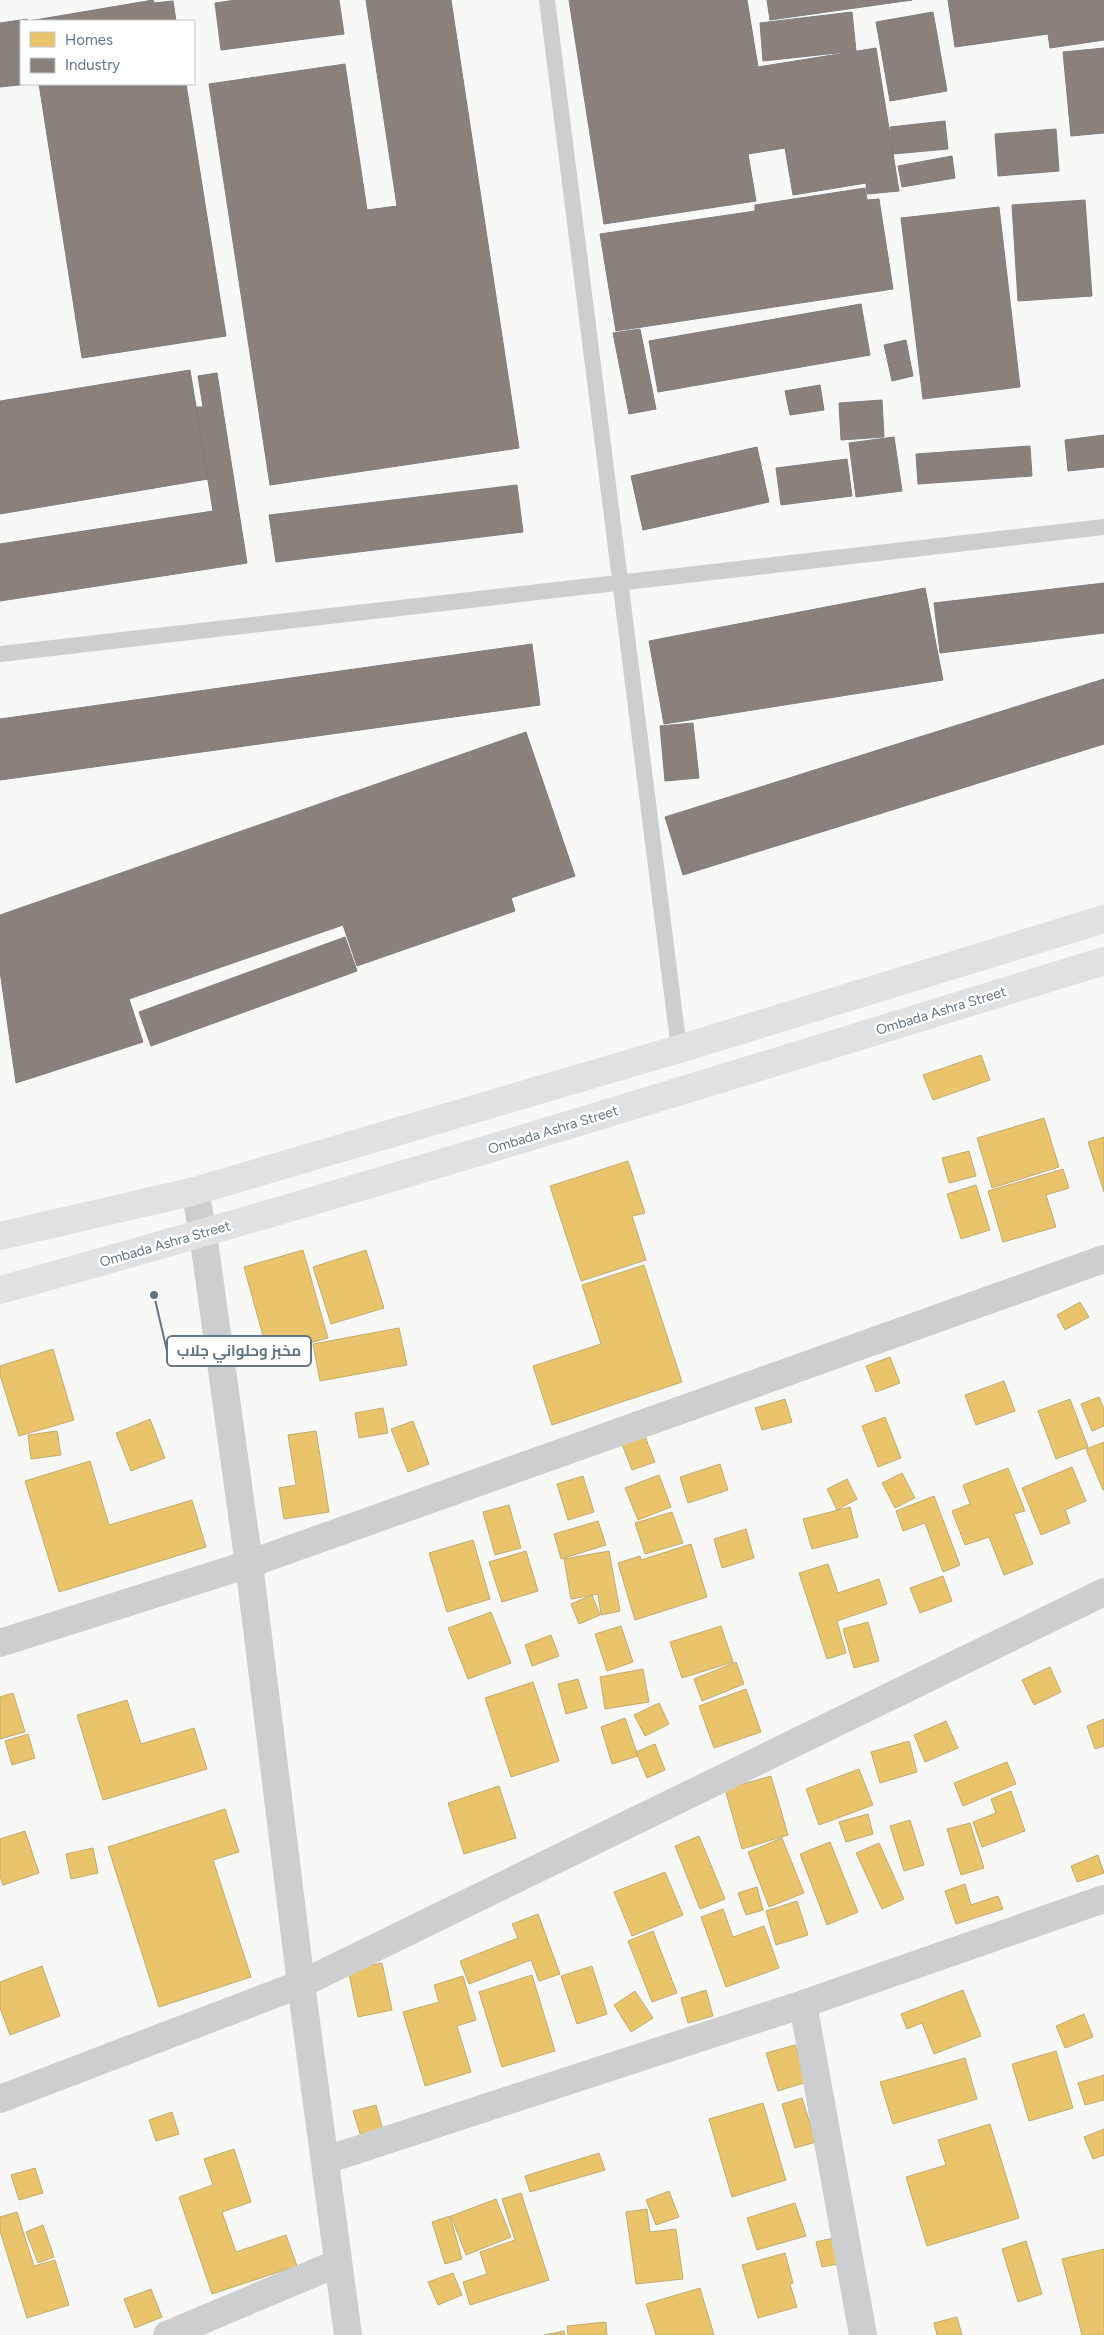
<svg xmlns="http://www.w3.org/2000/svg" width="1104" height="2335" font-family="Figtree,Cairo,sans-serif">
	<rect width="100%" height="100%" fill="#f8f8f7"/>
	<path fill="#e9c46a" stroke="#c0ac72" d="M981,1055L990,1080L933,1100L923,1075Z
		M1044,1118L1059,1167L992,1188L977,1138Z
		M1104,1137V1192L1088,1142Z
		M969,1151L976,1176L949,1183L942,1158Z
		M628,1161L645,1213L632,1216L646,1260L581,1281L550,1186Z
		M1063,1169L1069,1188L1046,1195L1056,1227L1003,1242L988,1191Z
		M976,1185L990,1230L961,1239L947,1194Z
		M303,1250L328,1338L268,1354L244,1267Z
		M366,1250L384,1308L331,1324L313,1267Z
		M644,1265L682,1382L552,1425L533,1366L601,1344L582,1285Z
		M1080,1302L1089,1317L1065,1330L1057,1315Z
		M399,1328L407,1365L320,1381L313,1344Z
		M53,1349L74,1420L19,1436L0,1375V1366Z
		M890,1357L900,1383L876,1392L866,1366Z
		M1004,1381L1015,1411L976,1425L965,1395Z
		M1099,1397L1104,1409V1426L1092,1431L1081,1404Z
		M785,1399L792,1422L762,1430L755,1408Z
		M1070,1399L1088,1447L1056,1459L1038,1411Z
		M383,1408L388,1433L359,1438L355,1413Z
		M885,1417L901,1458L878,1467L862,1426Z
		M150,1419L165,1458L131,1471L116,1433Z
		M413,1421L429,1464L408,1472L391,1429Z
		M57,1431L61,1455L31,1459L28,1435Z
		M316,1431L329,1512L284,1519L279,1488L296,1485L288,1435Z
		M643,1431L655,1462L632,1470L620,1439Z
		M1104,1442V1490H1103L1086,1449Z
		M90,1461L109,1525L192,1500L206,1547L59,1592L25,1481Z
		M720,1464L728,1490L688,1503L680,1477Z
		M1072,1467L1086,1501L1065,1510L1070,1523L1041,1535L1022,1488Z
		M1008,1468L1025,1511L1014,1514L1033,1564L1004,1575L989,1537L965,1545L952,1511L970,1504L963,1485Z
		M902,1473L915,1498L895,1508L882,1483Z
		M659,1475L671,1507L638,1520L625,1488Z
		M583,1476L594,1512L568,1520L557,1484Z
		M847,1479L857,1499L837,1510L827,1489Z
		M934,1496L960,1565L943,1572L925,1523L903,1531L896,1511Z
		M509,1505L521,1548L495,1555L483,1512Z
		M850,1507L858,1537L812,1549L803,1519Z
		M672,1512L683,1543L645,1554L635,1523Z
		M598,1521L606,1545L561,1559L554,1534Z
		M746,1529L754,1558L722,1568L714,1539Z
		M473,1540L490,1599L447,1612L429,1553Z
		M691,1544L707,1597L635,1620L618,1563L640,1556L641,1560Z
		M526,1551L538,1591L502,1602L489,1562Z
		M609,1551L620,1611L601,1615L598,1594L571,1599L564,1559Z
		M828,1564L838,1593L879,1579L887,1604L837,1621L846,1653L827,1659L799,1573Z
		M943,1576L952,1601L920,1613L910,1588Z
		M592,1595L600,1615L579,1624L571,1604Z
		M491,1612L511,1663L468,1679L448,1628Z
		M868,1622L879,1661L854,1668L843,1629Z
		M621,1626L633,1662L607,1671L595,1634Z
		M721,1626L733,1662L682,1678L670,1642Z
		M551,1635L559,1656L532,1666L525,1645Z
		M736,1662L744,1684L702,1701L694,1679Z
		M1050,1667L1061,1692L1034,1705L1022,1680Z
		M643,1669L649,1702L605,1709L600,1677Z
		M578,1679L587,1708L566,1714L558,1684Z
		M533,1682L559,1761L511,1777L485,1698Z
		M746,1689L761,1732L714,1748L699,1706Z
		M13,1693L25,1732L0,1739V1697Z
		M127,1700L141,1744L194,1728L207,1769L103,1800L77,1715Z
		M659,1703L669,1724L645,1736L634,1715Z
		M625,1718L638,1756L612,1764L601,1727Z
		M1104,1719V1746L1095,1749L1087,1726Z
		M946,1721L958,1748L925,1762L914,1735Z
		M28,1734L35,1758L12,1765L5,1741Z
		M909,1741L917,1772L880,1783L871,1752Z
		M655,1744L665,1770L647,1778L636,1752Z
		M1007,1762L1016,1784L963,1806L954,1783Z
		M859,1769L873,1805L819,1825L806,1789Z
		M771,1776L788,1835L742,1849L725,1789Z
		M499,1786L516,1838L464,1854L448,1803Z
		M1011,1791L1025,1831L982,1847L973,1822L996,1813L991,1799Z
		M225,1809L239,1852L213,1860L251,1977L159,2007L108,1847Z
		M868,1814L873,1834L846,1842L839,1822Z
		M910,1820L924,1865L904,1871L890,1826Z
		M970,1823L984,1868L961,1875L947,1829Z
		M25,1831L39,1873L3,1885L0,1876V1839Z
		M699,1836L725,1899L700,1909L675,1846Z
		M782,1838L804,1893L769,1907L748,1852Z
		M830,1842L858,1912L827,1925L800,1854Z
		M879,1843L904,1899L882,1909L856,1853Z
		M93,1848L98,1873L71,1879L66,1854Z
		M1098,1855L1104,1873L1077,1882L1071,1866Z
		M665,1872L683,1915L632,1936L614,1892Z
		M965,1884L971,1905L998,1896L1003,1909L956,1924L945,1891Z
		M757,1887L763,1910L746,1915L738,1893Z
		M797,1901L808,1935L776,1945L766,1911Z
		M723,1909L733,1937L764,1926L779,1968L726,1987L701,1917Z
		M538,1914L560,1974L539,1981L531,1960L469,1984L460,1961L518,1938L512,1924Z
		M653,1931L677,1993L652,2002L628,1941Z
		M382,1963L392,2010L358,2017L348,1969Z
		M42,1966L60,2016L10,2035L0,2008V1982Z
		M592,1966L607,2014L577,2024L561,1976Z
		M532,1975L555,2051L502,2067L479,1992Z
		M463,1976L476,2020L457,2026L471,2072L425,2086L403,2012L439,2002L434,1985Z
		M706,1990L713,2016L688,2023L681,1998Z
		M963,1990L981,2036L934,2054L922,2023L907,2029L901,2014Z
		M635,1991L653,2018L631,2032L614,2005Z
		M1084,2014L1093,2037L1065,2048L1056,2026Z
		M795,2045L807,2082L778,2091L766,2053Z
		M1056,2051L1073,2108L1029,2121L1012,2064Z
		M965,2058L977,2099L893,2124L880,2082Z
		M1104,2075V2100L1085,2105L1078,2083Z
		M802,2098L816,2142L795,2148L782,2104Z
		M763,2103L786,2180L732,2197L709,2119Z
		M376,2105L385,2137L363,2143L353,2111Z
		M172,2112L179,2134L156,2141L149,2120Z
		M990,2124L1019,2218L927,2246L906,2177L946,2165L938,2140Z
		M1104,2129V2155L1093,2159L1084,2137Z
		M234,2149L251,2202L222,2212L236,2252L286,2235L297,2266L212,2294L179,2197L213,2185L204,2159Z
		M599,2153L605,2170L530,2192L525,2176Z
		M35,2168L43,2193L19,2200L11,2175Z
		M669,2191L679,2217L656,2225L646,2200Z
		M521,2193L549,2280L470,2305L463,2282L487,2274L480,2252L515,2240L502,2199Z
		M496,2199L511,2237L466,2255L451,2216Z
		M795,2203L806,2236L757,2250L747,2218Z
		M647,2209L650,2232L676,2229L683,2279L636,2284L626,2212Z
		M17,2212L34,2266L55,2260L69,2305L27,2318L0,2231V2217Z
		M450,2216L462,2259L445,2264L432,2222Z
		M43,2225L54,2257L38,2263L26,2232Z
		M838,2237L844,2263L822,2267L816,2242Z
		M1026,2241L1042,2294L1018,2302L1002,2249Z
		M1104,2249V2335H1082L1062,2259Z
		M785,2253L793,2283L790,2284L797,2307L758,2318L742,2265Z
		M453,2273L462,2295L438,2305L428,2282Z
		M700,2288L714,2335H656L646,2304Z
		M151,2289L162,2317L135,2328L124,2299Z
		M957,2317L962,2335H937L934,2323Z
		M606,2322L607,2335H568L567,2326Z
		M564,2331L565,2335H544Z"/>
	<path fill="#8a817c" stroke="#7e7d7e" d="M153,0L154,3L173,1L176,21H29Z
		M236,0H339L344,34L221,50L215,3Z
		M366,0H451L519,448L270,485L209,84L345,64L367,210L397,206Z
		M569,0H747L758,67L876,48L899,191L867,194L866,183L793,195L785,148L748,154L756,201L604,224Z
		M767,0H912L770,20Z
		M948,0H1104V40L1050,48L1048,34L955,47Z
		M852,12L856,51L763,61L760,23Z
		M933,12L947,91L890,101L876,22Z
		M27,19V21H21V84H28L0,87V23Z
		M1104,48V133L1071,136L1063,52Z
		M39,84H186L226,336L82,358Z
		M945,121L948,149L893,154L890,127Z
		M1056,129L1059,171L998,176L995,134Z
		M952,156L955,178L902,187L898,166Z
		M865,188L867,200L879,199L893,289L616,331L600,234L755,211V205Z
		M1085,200L1092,296L1018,301L1012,205Z
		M999,207L1020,387L923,399L901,218Z
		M861,304L870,355L658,392L649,341Z
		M640,329L656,409L629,414L613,333Z
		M906,340L913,376L892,381L884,345Z
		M190,370L208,479L0,514V401Z
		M217,373L247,563L0,601V544L213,511L196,407H203L198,376Z
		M820,385L824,410L790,415L785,391Z
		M882,400L884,437L841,440L839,403Z
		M1104,435V467L1068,471L1065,440Z
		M894,437L902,491L856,497L849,443Z
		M1030,446L1032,476L918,484L916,454Z
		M757,447L769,502L643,530L631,476Z
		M847,459L852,496L781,505L776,468Z
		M517,485L523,532L276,562L269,515Z
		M1104,583V633L940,653L934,603Z
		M925,588L943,680L664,724L649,641Z
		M532,644L540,705L0,780V719Z
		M1104,679V744L683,875L665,817Z
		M693,723L699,778L665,781L660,726Z
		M526,732L575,876L511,898L515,911L357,966L343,925L129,999L143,1042L16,1083L0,971V915Z
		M345,937L357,971L151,1046L139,1012Z"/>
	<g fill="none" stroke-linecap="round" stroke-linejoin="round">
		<path stroke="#cdcecf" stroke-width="16" d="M547,0L679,1049
			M0,654L1104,527"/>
		<path stroke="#cdcecf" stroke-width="28" d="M195,1191L203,1234L249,1564L301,1984L348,2335
			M0,1643L249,1564L1104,1259
			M803,2004L863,2335
			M0,2099L301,1984L1104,1592
			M326,2160L803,2004L1104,1899
			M167,2335L338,2263"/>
		<path stroke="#e0e1e2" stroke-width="28" d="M0,1236L195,1191L679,1049L1104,919
			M0,1290C370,1188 737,1074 1104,961"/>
	</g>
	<g text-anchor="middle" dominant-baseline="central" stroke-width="5" stroke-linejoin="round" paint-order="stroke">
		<g font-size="14" fill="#627583" stroke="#fff">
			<text transform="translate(941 1011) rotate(-17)">Ombada Ashra Street</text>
			<text transform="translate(553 1130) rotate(-17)">Ombada Ashra Street</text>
			<text transform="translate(165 1244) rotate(-16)">Ombada Ashra Street</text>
		</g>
	</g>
	<path fill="none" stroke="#627583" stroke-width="2" d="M154 1295L167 1351"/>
	<circle fill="#627583" stroke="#fff" stroke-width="2" cx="154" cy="1295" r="5"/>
	<rect fill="#fff" stroke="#627583" stroke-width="2" x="167" y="1336" width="144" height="30" rx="5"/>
	<g font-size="15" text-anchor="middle" font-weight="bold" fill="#627583">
		<text x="239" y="1356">مخبز وحلواني جلاب</text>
	</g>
	<rect x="20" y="20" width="175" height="65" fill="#ffffff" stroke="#c0c8cd"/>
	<rect x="30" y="32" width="25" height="15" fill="#e9c46a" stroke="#c0c8cd"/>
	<text x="65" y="45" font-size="15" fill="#627583">Homes</text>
	<rect x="30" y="58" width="25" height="15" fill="#8a817c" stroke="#c0c8cd"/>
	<text x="65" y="70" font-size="15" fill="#627583">Industry</text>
</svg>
